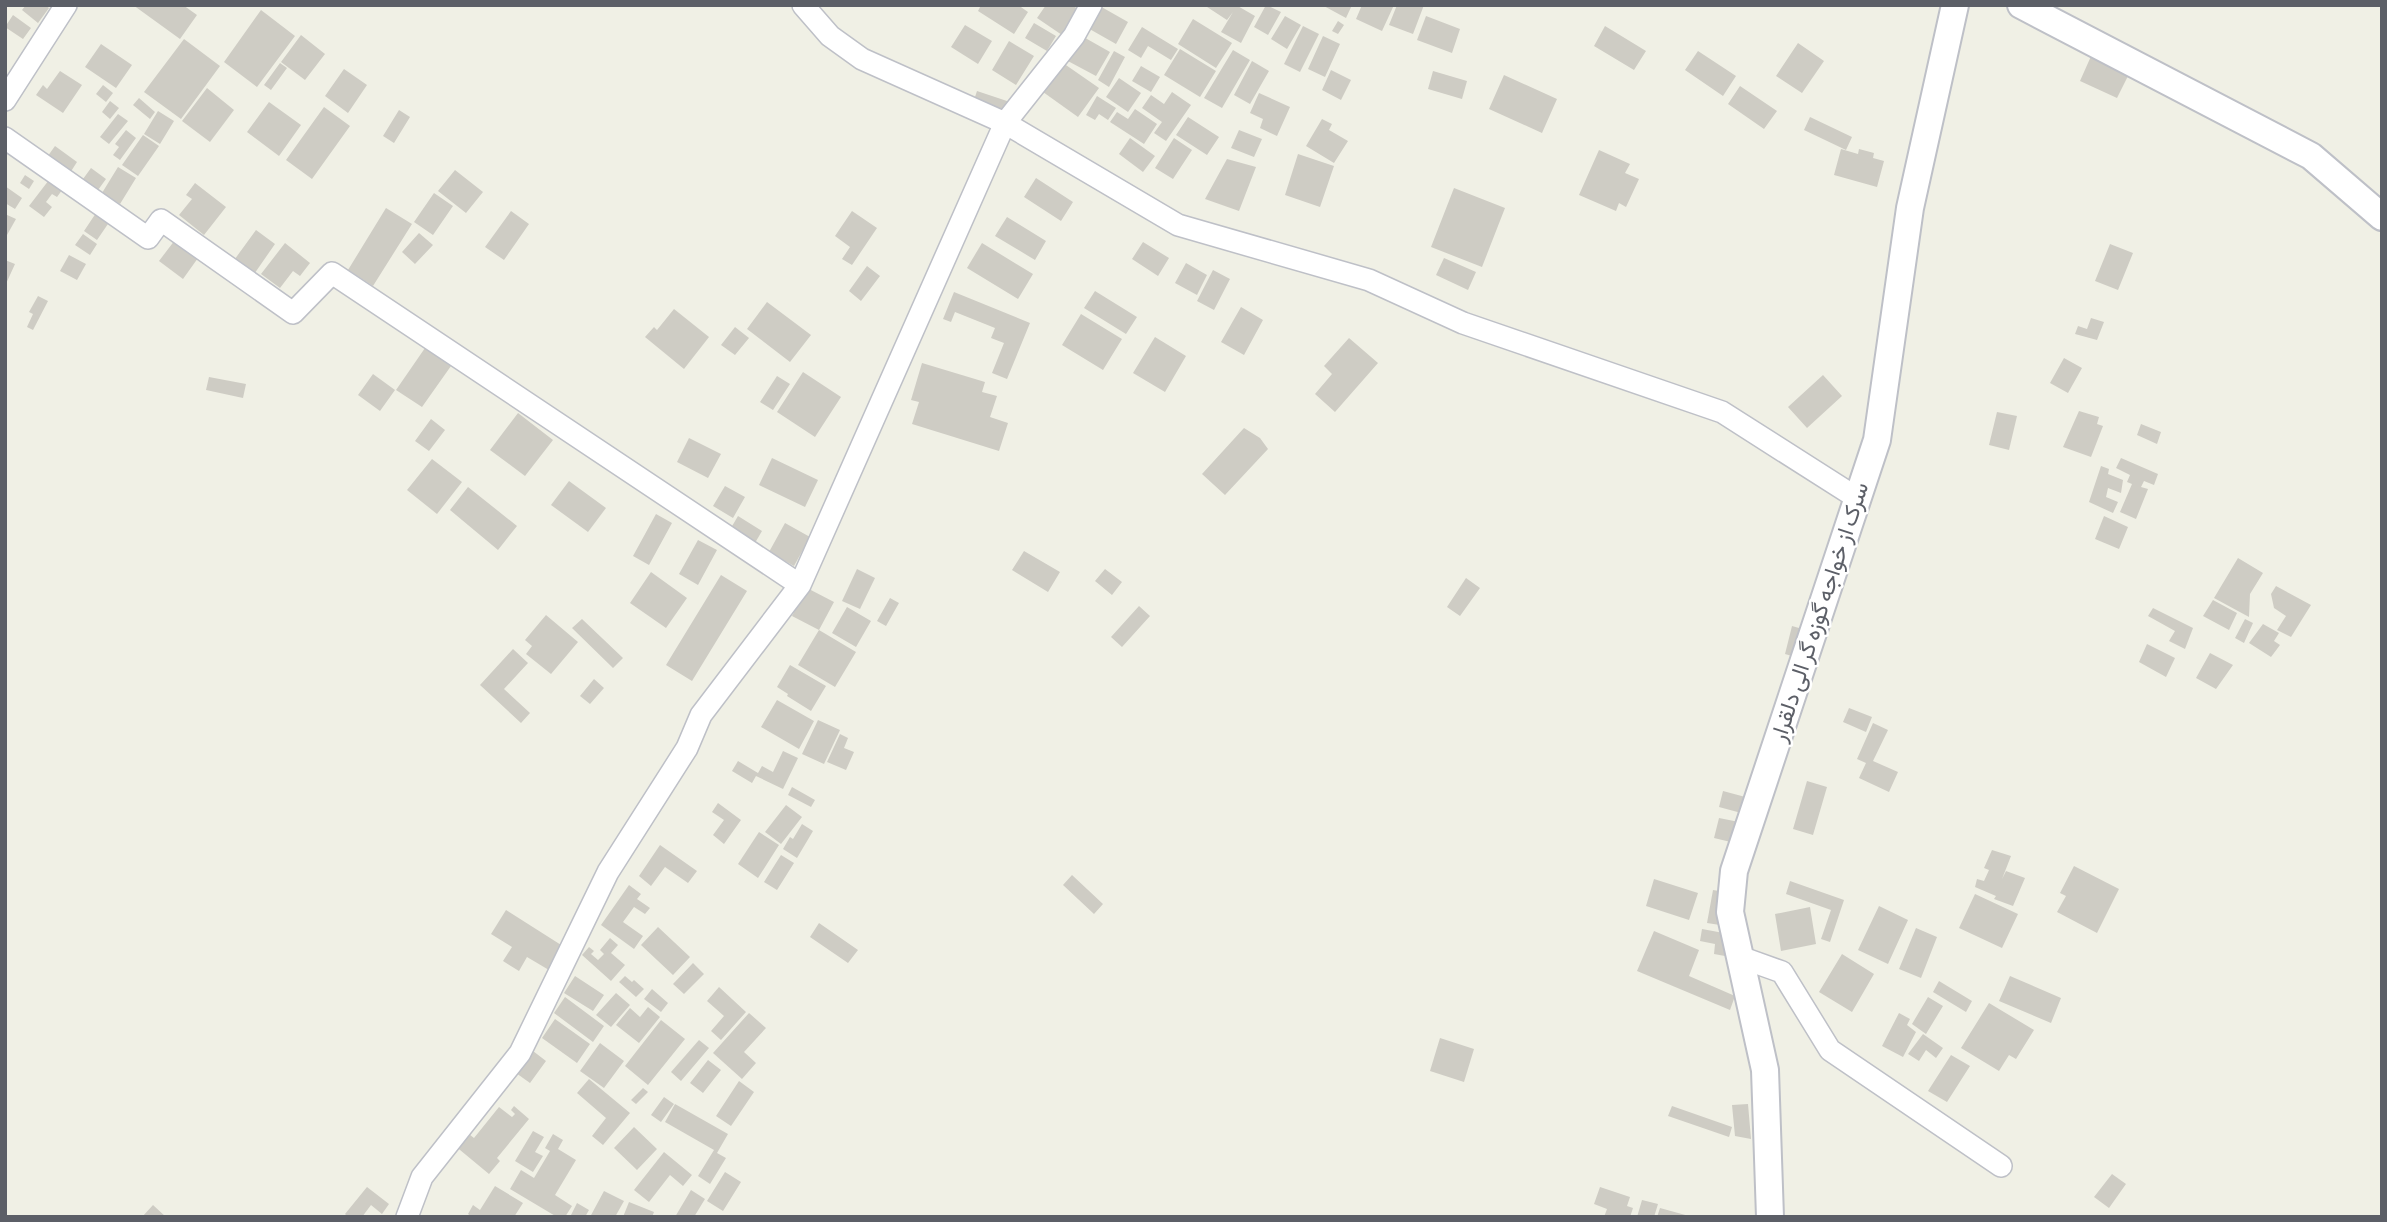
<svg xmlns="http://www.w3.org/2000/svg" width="2387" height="1222" font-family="'Sofia Sans Condensed',Vazirmatn,sans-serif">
	<rect width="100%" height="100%" fill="#f0f0e5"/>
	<path fill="#ceccc4" d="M26,5H45L49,8L38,23L22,10Z
		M133,5H183L197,15L180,39Z
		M981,5H1018L1028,12L1014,34L978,11Z
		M1046,5H1072L1079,10L1062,35L1037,18Z
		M1098,5L1128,22L1116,44L1086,27Z
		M1204,5H1236L1255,16L1241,43L1221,32L1233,12L1227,20Z
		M1266,5L1281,12L1268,35L1254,27Z
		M1322,5H1352L1346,18Z
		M1362,5H1394L1382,31L1356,19Z
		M1397,5H1424L1413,34L1389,25Z
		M261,10L295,36L257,87L224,62Z
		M13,15L31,28L23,39L5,27Z
		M1285,16L1301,25L1287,49L1271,39Z
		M1426,16L1460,29L1452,53L1417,40Z
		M1193,19L1232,43L1216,68L1178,44Z
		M1338,21L1344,25L1338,34L1332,31Z
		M1034,23L1056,36L1047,51L1025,38Z
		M965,25L992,41L978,64L951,47Z
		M1303,26L1319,34L1300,72L1284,64Z
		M1605,26L1646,51L1634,70L1594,46Z
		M1142,27L1178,49L1171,60L1148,46L1141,58L1128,50Z
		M301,35L325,54L305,80L281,62Z
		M1080,35L1110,52L1096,76L1066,60Z
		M1323,36L1340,44L1325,77L1308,69Z
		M184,39L220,66L181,119L144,92Z
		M1009,41L1034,56L1016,85L992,70Z
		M1798,43L1824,61L1802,93L1776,76Z
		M101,44L132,65L116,88L85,67Z
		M1180,49L1216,71L1200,97L1164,75Z
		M1233,50L1250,60L1222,108L1204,98Z
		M1114,51L1125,57L1109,87L1098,80Z
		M1698,51L1736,76L1723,96L1685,70Z
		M2092,54L2130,72L2117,98L2080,81Z
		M1252,61L1269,71L1250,104L1234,95Z
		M280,63L287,68L271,90L264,85Z
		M1063,63L1099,88L1078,117L1043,92Z
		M1141,66L1160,77L1151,92L1132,81Z
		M344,69L367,85L348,113L325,96Z
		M1331,70L1351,80L1341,100L1322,90Z
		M60,71L82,85L63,113L36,95L43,85L47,89Z
		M1433,71L1467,81L1462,99L1428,89Z
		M1504,75L1557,99L1542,133L1489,109Z
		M1119,78L1141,93L1128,112L1106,97Z
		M103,85L113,93L106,102L96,94Z
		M1740,86L1777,111L1764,129L1728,104Z
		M207,88L234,110L210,142L182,121Z
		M977,91L1013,103L1008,118L972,106Z
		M1172,92L1191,105L1166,141L1154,133L1162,122L1142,108L1151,95L1164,104Z
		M1259,93L1290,107L1277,136L1260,128L1263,119L1250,113Z
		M1097,96L1116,108L1108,120L1099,114L1095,120L1086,115Z
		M139,98L155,112L150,119L133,105Z
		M110,101L119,108L110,119L102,112Z
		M269,102L301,125L279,156L247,132Z
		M324,107L350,126L312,179L286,160Z
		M1135,109L1157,124L1144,144L1110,122L1117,112L1128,119Z
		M399,110L410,117L394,143L383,136Z
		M158,111L174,121L160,144L144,134Z
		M118,114L128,121L109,144L100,137Z
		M1188,117L1219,137L1207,155L1176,135Z
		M1810,117L1852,137L1846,150L1804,130Z
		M1322,119L1332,124L1329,130L1348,141L1334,163L1306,146Z
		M126,130L136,138L120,160L113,155L119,147L115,144Z
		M1239,130L1262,139L1254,157L1231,148Z
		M143,135L159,146L138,176L122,165Z
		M1130,138L1155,156L1143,172L1119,154Z
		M1174,138L1192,150L1173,179L1155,168Z
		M55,146L77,162L68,176L45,160Z
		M1841,149L1858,154L1859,149L1874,153L1873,158L1884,161L1877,187L1834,175Z
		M1599,150L1630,164L1625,173L1639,179L1626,207L1619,203L1616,211L1579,195Z
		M1298,154L1334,166L1320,207L1285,195Z
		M1227,159L1256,167L1239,211L1205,199Z
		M118,167L136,178L120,204L102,193Z
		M91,168L106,179L98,190L83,179Z
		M455,170L483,192L466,213L438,191Z
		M25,175L34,181L29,189L20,183Z
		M52,176L65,186L57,197L52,194L46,202L52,207L44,217L29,206Z
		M1036,178L1073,202L1061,221L1024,197Z
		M195,183L226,207L204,235L179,215L192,199L186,195Z
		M5,186L22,198L15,209L5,203Z
		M1454,188L1505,208L1482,267L1431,247Z
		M434,193L453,206L433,235L414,222Z
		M386,208L412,224L373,286L348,270Z
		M511,211L529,224L504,260L485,247Z
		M852,211L877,228L852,265L842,259L850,247L835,236Z
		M96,213L110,221L97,240L84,231Z
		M5,214L16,219L7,235L5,234Z
		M1007,217L1046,241L1035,260L995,236Z
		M256,230L275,244L252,277L232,263Z
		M419,233L433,245L415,264L402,252Z
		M83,234L97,244L90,255L75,245Z
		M175,240L198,258L183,279L159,261Z
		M1143,242L1169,258L1158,276L1132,259Z
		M285,243L310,263L300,276L293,271L280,288L261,274Z
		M982,243L1033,274L1018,299L967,268Z
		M2110,244L2133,253L2118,290L2095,281Z
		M69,255L86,264L77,280L60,271Z
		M1444,258L1476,272L1468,290L1436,275Z
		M5,260L15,264L5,286Z
		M1186,263L1207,275L1197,295L1175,283Z
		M867,266L880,276L861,301L849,291Z
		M1213,270L1230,279L1214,310L1197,301Z
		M1095,291L1137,317L1126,334L1084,308Z
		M954,292L1030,323L1007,379L992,373L1004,343L991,338L995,328L955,312L951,322L943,319Z
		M38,296L48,301L33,330L27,327L33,314L29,312Z
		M767,302L811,335L790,362L747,329Z
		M1241,307L1263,320L1244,355L1221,342Z
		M674,309L709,337L684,369L645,337L654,327L657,330Z
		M1081,314L1122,339L1103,370L1062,345Z
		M2091,318L2104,322L2097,340L2075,334L2078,326L2087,329Z
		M735,327L749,338L735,355L721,345Z
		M1155,337L1186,356L1165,392L1133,373Z
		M1349,338L1378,363L1335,412L1315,394L1332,374L1324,366Z
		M425,348L451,366L422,407L396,390Z
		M2064,358L2082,368L2068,393L2050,383Z
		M922,363L985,382L982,392L997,396L990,417L1008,423L999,451L912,424L919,402L911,400Z
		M803,372L841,397L815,437L777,412Z
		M373,374L395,390L380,411L358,395Z
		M1823,375L1842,396L1807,428L1788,407Z
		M777,376L790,384L773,410L760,402Z
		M209,377L246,384L243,398L206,390Z
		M2079,411L2099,417L2097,424L2103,426L2091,457L2063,447Z
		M1997,412L2017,416L2009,450L1989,445Z
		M518,413L553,440L525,476L490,450Z
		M431,419L445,430L429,451L415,441Z
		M2141,424L2161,432L2157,444L2137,435Z
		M1244,428L1260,438L1268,449L1225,495L1202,474Z
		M689,438L721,454L708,478L677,462Z
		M772,458L818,480L805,507L759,485Z
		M2121,458L2158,474L2154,485L2144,481L2141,487L2148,489L2136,519L2120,512L2132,484L2127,482L2130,475L2116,468Z
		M432,459L462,482L437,514L407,490Z
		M2101,466L2109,469L2108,474L2123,480L2121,493L2108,488L2106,497L2118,502L2113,513L2089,502Z
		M569,481L606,508L588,532L551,505Z
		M725,486L745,497L733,518L713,506Z
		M468,487L517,526L498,550L450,510Z
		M656,514L672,523L649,565L633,556Z
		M738,516L762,531L752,548L728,533Z
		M2104,516L2128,527L2119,549L2095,539Z
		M785,523L810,537L794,566L769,552Z
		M698,540L717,550L698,585L679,574Z
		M1024,551L1060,572L1048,592L1012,570Z
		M2238,558L2263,573L2250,594L2249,617L2214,598Z
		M857,569L875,578L860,609L842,601Z
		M1105,569L1122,582L1112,595L1095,581Z
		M651,572L687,598L666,628L630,603Z
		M721,575L747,591L692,681L666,665Z
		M1466,578L1480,588L1460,616L1447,607Z
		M2276,586L2311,605L2291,637L2277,630L2286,616L2274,608L2271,594Z
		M807,588L834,602L819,630L792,616Z
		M890,598L899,603L886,626L877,621Z
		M2213,600L2237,613L2229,630L2203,616Z
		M1139,606L1150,616L1122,647L1111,637Z
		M847,607L871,621L856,647L832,633Z
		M2153,608L2193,628L2185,649L2169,641L2175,631L2148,616Z
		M546,615L578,642L551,674L526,654L532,646L525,640Z
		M582,619L623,658L613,668L572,628Z
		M2245,619L2253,623L2244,643L2235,638Z
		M2263,624L2279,633L2274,641L2280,645L2271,657L2249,643Z
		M1792,626L1806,630L1799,658L1785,654Z
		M819,630L856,652L835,687L798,665Z
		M2147,644L2175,658L2166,677L2139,662Z
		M513,649L528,663L504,689L530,713L521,723L480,685Z
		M2210,653L2233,665L2216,689L2196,678Z
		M790,665L826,686L811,711L787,696L788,694L777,687Z
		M594,679L604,688L590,704L580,696Z
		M777,700L814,721L799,749L761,727Z
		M1849,708L1872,717L1866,732L1843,722Z
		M818,720L840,730L824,764L802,754Z
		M1873,723L1888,730L1873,761L1898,772L1889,792L1859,778L1866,763L1857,759Z
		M840,734L848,738L844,748L854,752L846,770L827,762Z
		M783,751L798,758L783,789L756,776L752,783L732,771L738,761L758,773L762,766L773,772Z
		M1807,781L1827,787L1813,835L1793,829Z
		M792,787L815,800L811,807L788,795Z
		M1723,791L1749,798L1745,814L1719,807Z
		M718,803L741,820L724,844L713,835L724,820L712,812Z
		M786,805L802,817L781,844L765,832Z
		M1719,818L1744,823L1739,844L1714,838Z
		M802,824L813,831L797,858L783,849L790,837L793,839Z
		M759,832L779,845L758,878L738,864Z
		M660,845L697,871L688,883L665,867L651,886L639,876Z
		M1992,850L2011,856L2002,879L2006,871L2025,878L2013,906L1994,899L1996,896L1975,887L1977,879L1984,881L1989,870L1984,868Z
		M781,855L794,863L777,890L764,882Z
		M2074,866L2119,889L2097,933L2057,912L2066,896L2060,893Z
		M1072,875L1103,904L1094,914L1063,885Z
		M1654,879L1698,893L1689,920L1646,906Z
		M1790,881L1844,900L1830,942L1821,939L1831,910L1786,894Z
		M629,885L641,894L637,899L650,908L645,914L634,907L623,922L643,936L634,949L601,925Z
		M1713,890L1725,892L1720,925L1707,923Z
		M1975,894L2018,914L2002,948L1959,928Z
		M1879,906L1908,920L1888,964L1858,950Z
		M1810,907L1816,944L1781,951L1775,914Z
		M506,910L569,950L554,973L527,957L519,971L503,961L512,947L491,934Z
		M819,923L858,950L848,963L810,937Z
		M658,927L690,957L673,975L641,945Z
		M1916,928L1937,937L1921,978L1899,969Z
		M1702,929L1729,934L1725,956L1714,954L1715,944L1700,941Z
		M1654,931L1699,950L1689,976L1735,996L1730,1010L1637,971Z
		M610,938L618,945L611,953L625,965L611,981L582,955L589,947L594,951L591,954L598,960L604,954L600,950Z
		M1842,954L1874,974L1852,1012L1819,992Z
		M693,963L704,974L684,994L673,984Z
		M575,976L604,995L593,1011L564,993Z
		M625,976L632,982L634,980L644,989L636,997L619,982Z
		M2010,976L2061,998L2051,1023L1999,1001Z
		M1939,981L1972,1001L1966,1012L1933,992Z
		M719,987L746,1012L721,1040L711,1031L724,1016L707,1001Z
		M652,989L668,1003L661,1012L644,999Z
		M616,993L630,1005L611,1027L596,1015Z
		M565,997L604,1026L593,1042L554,1013Z
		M1928,997L1943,1006L1926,1034L1912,1024Z
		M1989,1003L2034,1030L2016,1059L2009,1055L1999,1071L1961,1048Z
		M648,1007L660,1017L639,1043L616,1025L630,1008L640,1017Z
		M749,1013L766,1028L744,1052L756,1063L742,1079L713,1053Z
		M1899,1013L1910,1019L1907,1025L1916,1032L1903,1057L1882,1046Z
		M555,1019L590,1044L577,1063L542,1038Z
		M661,1020L685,1039L648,1085L625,1066Z
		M1923,1034L1943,1048L1936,1058L1926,1050L1919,1061L1908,1054Z
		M1440,1038L1474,1049L1464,1082L1430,1071Z
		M699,1040L709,1048L681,1081L671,1072Z
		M600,1043L624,1061L604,1088L580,1071Z
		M533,1051L546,1061L530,1083L516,1073Z
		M1951,1055L1970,1066L1947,1102L1928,1091Z
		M708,1060L721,1070L703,1093L690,1083Z
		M589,1079L630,1113L603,1145L592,1136L606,1118L577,1093Z
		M739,1081L754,1092L731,1126L716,1116Z
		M643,1088L648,1092L636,1104L631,1100Z
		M664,1097L674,1104L661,1122L651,1115Z
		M675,1104L728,1134L717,1153L726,1158L710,1184L698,1176L714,1150L665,1122Z
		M1748,1104L1751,1139L1735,1136L1732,1105Z
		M514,1106L529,1119L497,1158L500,1161L489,1174L454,1145L465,1131L474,1138L499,1107L512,1117L515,1114L511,1110Z
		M1672,1106L1732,1127L1729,1137L1668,1116Z
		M634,1127L657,1149L637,1170L614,1148Z
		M533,1131L544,1137L535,1152L543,1156L533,1172L515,1161Z
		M553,1134L563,1140L558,1149L576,1160L555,1195L572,1206L565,1217H557L510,1189L521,1170L534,1178L550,1151L545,1148Z
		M664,1152L692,1175L683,1186L670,1175L649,1202L634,1190Z
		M725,1172L741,1182L723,1211L707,1201Z
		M2112,1174L2126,1184L2109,1208L2094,1197Z
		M495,1186L523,1203L514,1217H472L468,1214L473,1205L480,1210Z
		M367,1187L389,1204L382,1214L371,1205L362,1217H348L345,1214Z
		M1600,1187L1630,1197L1627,1206L1633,1208L1630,1217H1604L1607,1209L1594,1204Z
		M691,1190L705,1199L694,1217H675Z
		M604,1191L624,1201L615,1217H590Z
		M1642,1200L1658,1204L1654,1217H1637Z
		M629,1202L654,1212L652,1217H623Z
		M577,1203L589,1210L585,1217H570Z
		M153,1205L166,1217H142Z
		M1660,1208L1689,1216V1217H1657Z"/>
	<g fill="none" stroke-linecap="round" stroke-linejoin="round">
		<g stroke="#bec0c7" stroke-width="24">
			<path id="minor" d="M803,5L830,36L862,59L1005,123L1178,225L1369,280L1463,323L1722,412L1857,498
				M5,100L66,5
				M5,138L148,238L161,220L293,313L332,273L800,585
				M1740,957L1782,972L1830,1050L2001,1166
				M407,1217L422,1177L520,1053L608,872L687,748L701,715L800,585L1005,123L1074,36L1091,5"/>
		</g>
		<g stroke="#bec0c7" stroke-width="30">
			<path id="tertiary" d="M2021,5L2311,156L2382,217
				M1770,1217L1765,1070L1730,912L1734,871L1877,440L1910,208L1955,5"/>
		</g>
		<use href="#minor" stroke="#fff" stroke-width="21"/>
		<use href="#tertiary" stroke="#fff" stroke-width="26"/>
	</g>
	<g text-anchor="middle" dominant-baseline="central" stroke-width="5" stroke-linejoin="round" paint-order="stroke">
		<g font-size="23" fill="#5c5f67" stroke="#fff">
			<text transform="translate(1820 612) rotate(-72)">سرک از خواجه گوزه گر الی دلقرار</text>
		</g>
	</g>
	<rect width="2387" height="1222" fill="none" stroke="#5c5f67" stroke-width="14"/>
</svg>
